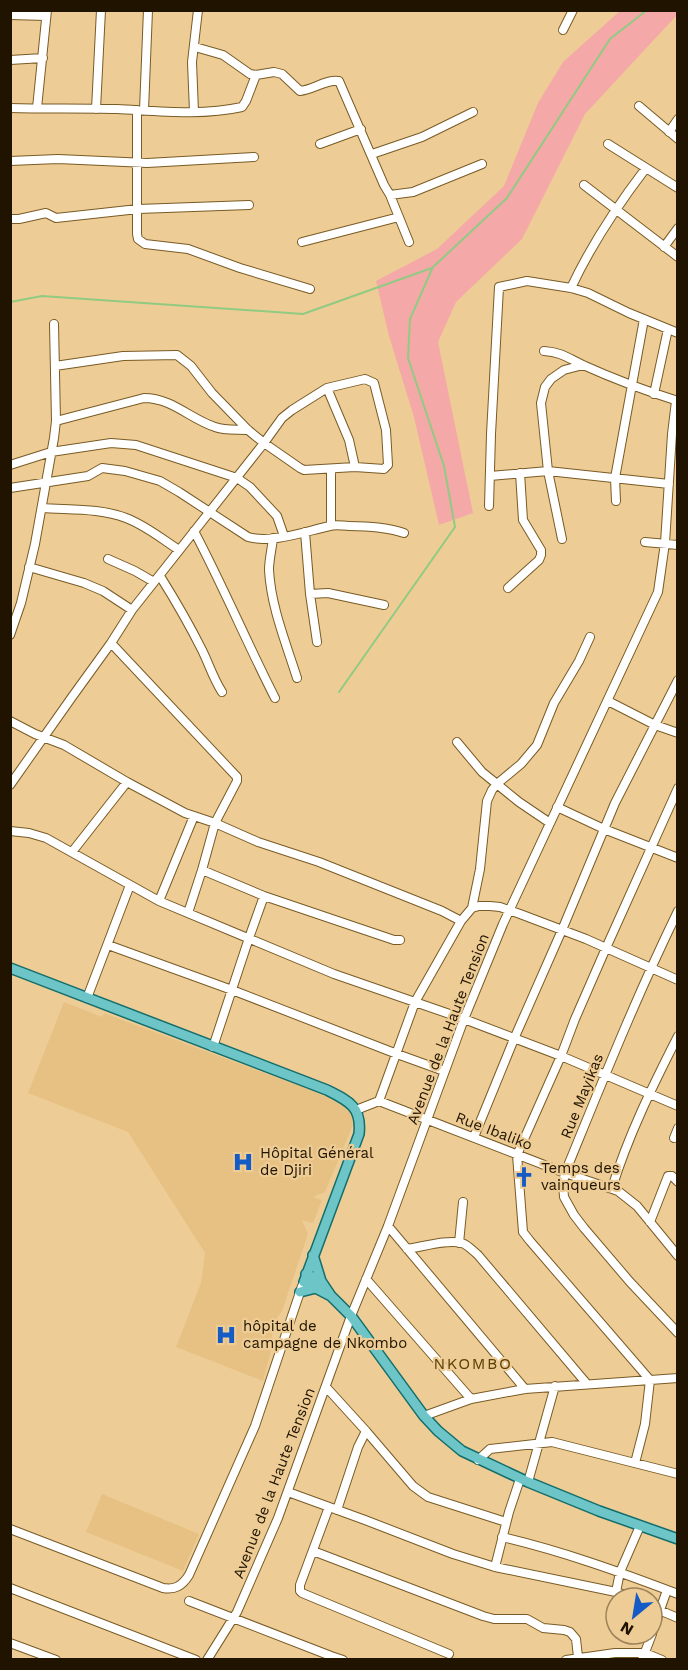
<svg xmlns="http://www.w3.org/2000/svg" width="688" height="1670" font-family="'Work Sans',sans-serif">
	<rect width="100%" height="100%" fill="#eecc95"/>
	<path fill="#e7c183" d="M64,1002L102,1017L104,1013L117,1018L323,1095L343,1106L351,1113L353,1125L325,1192L313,1197L322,1200L313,1223L302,1220L308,1234L282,1311L273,1324L271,1351L263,1381L176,1347L201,1283L205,1253L128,1132L28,1093Z
		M102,1494L199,1534L183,1571L86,1532Z"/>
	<path fill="#f5a8a8" d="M621,10L677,11V15L585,114L522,239L456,302L438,342L473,513L439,525L414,417L389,336L376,281L437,249L504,186L538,103L563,62Z"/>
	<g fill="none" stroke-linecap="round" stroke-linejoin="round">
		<path stroke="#91ca83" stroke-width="2" d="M10,302L42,296L303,314L432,268L507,198L610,39L647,10
			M339,692L455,527L444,466L408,358L410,319L432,269"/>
		<g stroke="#795b25" stroke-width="10">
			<path id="minor" d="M10,15L46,16
				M563,30L573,10
				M195,47L223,55L250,74L256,75L274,72L282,74L300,91C313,90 326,79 339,81L384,185L390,195L409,242
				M10,60L43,58
				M639,106L678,139
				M10,108C46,109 82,108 117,109C158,111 201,116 242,107L246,101L256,75
				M37,108L47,10
				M96,109L101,10
				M137,110V234L138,239L145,244L188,249L240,268L310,289
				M144,110L148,10
				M194,112L192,62L198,10
				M669,132L678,119
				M320,144L361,129
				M608,144L678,188
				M372,154L422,137L473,112
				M10,161L58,159L147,163L254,157
				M584,185L678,257
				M390,195L413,192L482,164
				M10,219H19L46,213L56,218L138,209L249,205
				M302,242L399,217
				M664,247L678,228
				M571,288C591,245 617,206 646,168
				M544,351C561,352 568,358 583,365C614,379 646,391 678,401
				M327,388L349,440L355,467
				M654,394L668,329
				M56,421L144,398C172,398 190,419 215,427C225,431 238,429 248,430
				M10,465L51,452L111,443L136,445L237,478L250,487L277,516L284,536
				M331,469V525
				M490,476L548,471L669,484
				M10,488L88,476L102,468L125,471L160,481L179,492L248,537C272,544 306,531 330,526C336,524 343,526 349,526C368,526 386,527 404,533
				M616,501L615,478L644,319
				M489,506L491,434L499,287L527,281L571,288L588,293L629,313L678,333
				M42,508C70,510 101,508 126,518C145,525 162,539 179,550
				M194,531C223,586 247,643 275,698
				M305,532L310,594L317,642
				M273,538C272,548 269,560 269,570C271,607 286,643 297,678
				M562,539L548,471L541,403L545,387L551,379L564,370L583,365
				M645,542L678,545
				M108,559L135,571L154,582
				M29,567L84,583L103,591L132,610
				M160,576C175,600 189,624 202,650C209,664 213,678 222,692
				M508,588L539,560L541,555V550L523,520L520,473
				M310,594L328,593L384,605
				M10,635L21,603L35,544L54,438L56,421L54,324
				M111,643L237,777V781L215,823L202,870L188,913
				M608,701L655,725L678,733
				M10,721L35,734L64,745L127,782L185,813L215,823L258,842L319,862L442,911L461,921
				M457,742L482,772L519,802L550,823
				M10,785L72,697L111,643L132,610L264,443L282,418L292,410L327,388L365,379L374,383L386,430L388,465L384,469L355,467L304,470L300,468L264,443L248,430L212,393L191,366L177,355L123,356L55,366
				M557,807L604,829L678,858
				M10,831L29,833L46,838L159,901L334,974L464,1019L561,1056L678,1106
				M72,852L127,782
				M202,870L264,896L394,940H400
				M159,901L194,816
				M472,908L480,869L487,801L492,790L498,783L521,764L537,745L554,703L579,661L590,637
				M678,911C636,997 601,1085 565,1173L563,1183L564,1197L574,1215L584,1228L630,1282L678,1333
				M108,945L232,990L397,1054L444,1071
				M87,998L130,885
				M213,1047L249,938L264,896
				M379,1101L565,1173L618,1191L637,1206L678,1256
				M356,1110L379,1101L415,1002L461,921L472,908L479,906H490L500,907L520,914L586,939L678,980
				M474,1137L514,1039L562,930L615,803L678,680
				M674,1138L678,1128
				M612,1188C628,1136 653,1085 678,1036
				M650,1222L668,1176H672L678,1182
				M388,1226L525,1389
				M459,1243L463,1202
				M407,1249C422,1247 447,1239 462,1243C468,1245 473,1251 478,1255L587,1384
				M366,1279L471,1399
				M326,1387L366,1431L413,1486L428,1497L506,1522
				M424,1416L471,1399L525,1389L678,1378
				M478,1460L490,1449L552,1442L678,1474
				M635,1463L645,1424L650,1380L530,1241L523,1232L517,1155L561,1056L575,1019L606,948L678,788
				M528,1482L555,1386
				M288,1492L365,1520L453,1554L495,1567L616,1592L634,1598
				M329,1507L300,1585V1591L302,1593L449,1654
				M337,1510L358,1447L366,1431
				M10,1529L163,1588C175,1590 182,1586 189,1575L255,1426L302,1286
				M502,1537C562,1551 620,1572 678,1594
				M313,1551L483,1616L494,1619H527L543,1628L564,1630L570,1632L576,1639L578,1657
				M495,1567L509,1512L520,1479
				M10,1588L196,1660
				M616,1592L620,1572L640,1526
				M189,1601L331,1656L343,1660
				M652,1607L678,1618
				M652,1633L667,1590
				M10,1643L56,1660
				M207,1660L237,1612L278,1518L351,1316L388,1226L464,1019L503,924L658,592L665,543L672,434L676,401
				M566,1660L615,1653H645L662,1660
				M642,1660L652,1634"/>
		</g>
		<g stroke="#136e6b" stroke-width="12">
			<path id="major" d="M10,968L327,1090C349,1101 362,1107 359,1134L304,1282L331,1296
				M313,1255L321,1281
				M306,1274L321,1281L331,1296L351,1316L424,1416L438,1431L462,1451L528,1482L599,1511L678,1539
				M300,1292L316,1288"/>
		</g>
		<use href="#minor" stroke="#fff" stroke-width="8"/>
		<use href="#major" stroke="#6dc5c8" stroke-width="9"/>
	</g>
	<defs>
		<g id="hospital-bare" transform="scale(1.62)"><path d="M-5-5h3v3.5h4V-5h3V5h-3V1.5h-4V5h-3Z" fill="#155bc6" stroke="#eecc95" stroke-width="2.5" paint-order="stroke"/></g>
		<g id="church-bare" transform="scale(1.62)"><path d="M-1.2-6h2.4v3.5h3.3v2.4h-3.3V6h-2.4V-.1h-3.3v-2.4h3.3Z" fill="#155bc6" stroke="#eecc95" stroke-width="2.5" paint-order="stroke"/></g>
	</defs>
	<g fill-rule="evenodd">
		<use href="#hospital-bare" x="243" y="1162"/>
		<use href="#church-bare" x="524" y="1177"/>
		<use href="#hospital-bare" x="226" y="1335"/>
	</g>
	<g text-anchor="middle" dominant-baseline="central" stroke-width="4.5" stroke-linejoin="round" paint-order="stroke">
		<g font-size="15" fill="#201401" stroke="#eecc95">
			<text transform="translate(448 1029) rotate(-69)">Avenue de la Haute Tension</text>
			<text transform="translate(582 1096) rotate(-68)">Rue Mayikas</text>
			<text transform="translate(494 1131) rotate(21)">Rue Ibaliko</text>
			<text transform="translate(274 1483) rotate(-69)">Avenue de la Haute Tension</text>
		</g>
		<g font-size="15" fill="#201401" stroke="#eecc95" text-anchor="start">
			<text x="260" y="1153">Hôpital Général<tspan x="260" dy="17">de Djiri</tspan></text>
			<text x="541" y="1168">Temps des<tspan x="541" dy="17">vainqueurs</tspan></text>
			<text x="243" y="1326">hôpital de<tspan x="243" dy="17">campagne de Nkombo</tspan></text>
		</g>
		<g font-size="16" letter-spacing="1.5" fill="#5d4002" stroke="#eecc95">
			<text x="473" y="1363">NKOMBO</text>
		</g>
	</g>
	<rect width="688" height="1670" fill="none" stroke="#201401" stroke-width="24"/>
	<g transform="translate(634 1616) rotate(210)"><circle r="28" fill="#eecc95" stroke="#9c825a" stroke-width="1.5"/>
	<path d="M0-4.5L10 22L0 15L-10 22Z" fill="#155bc6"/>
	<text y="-9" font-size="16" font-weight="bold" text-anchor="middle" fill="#201401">N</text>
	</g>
</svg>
